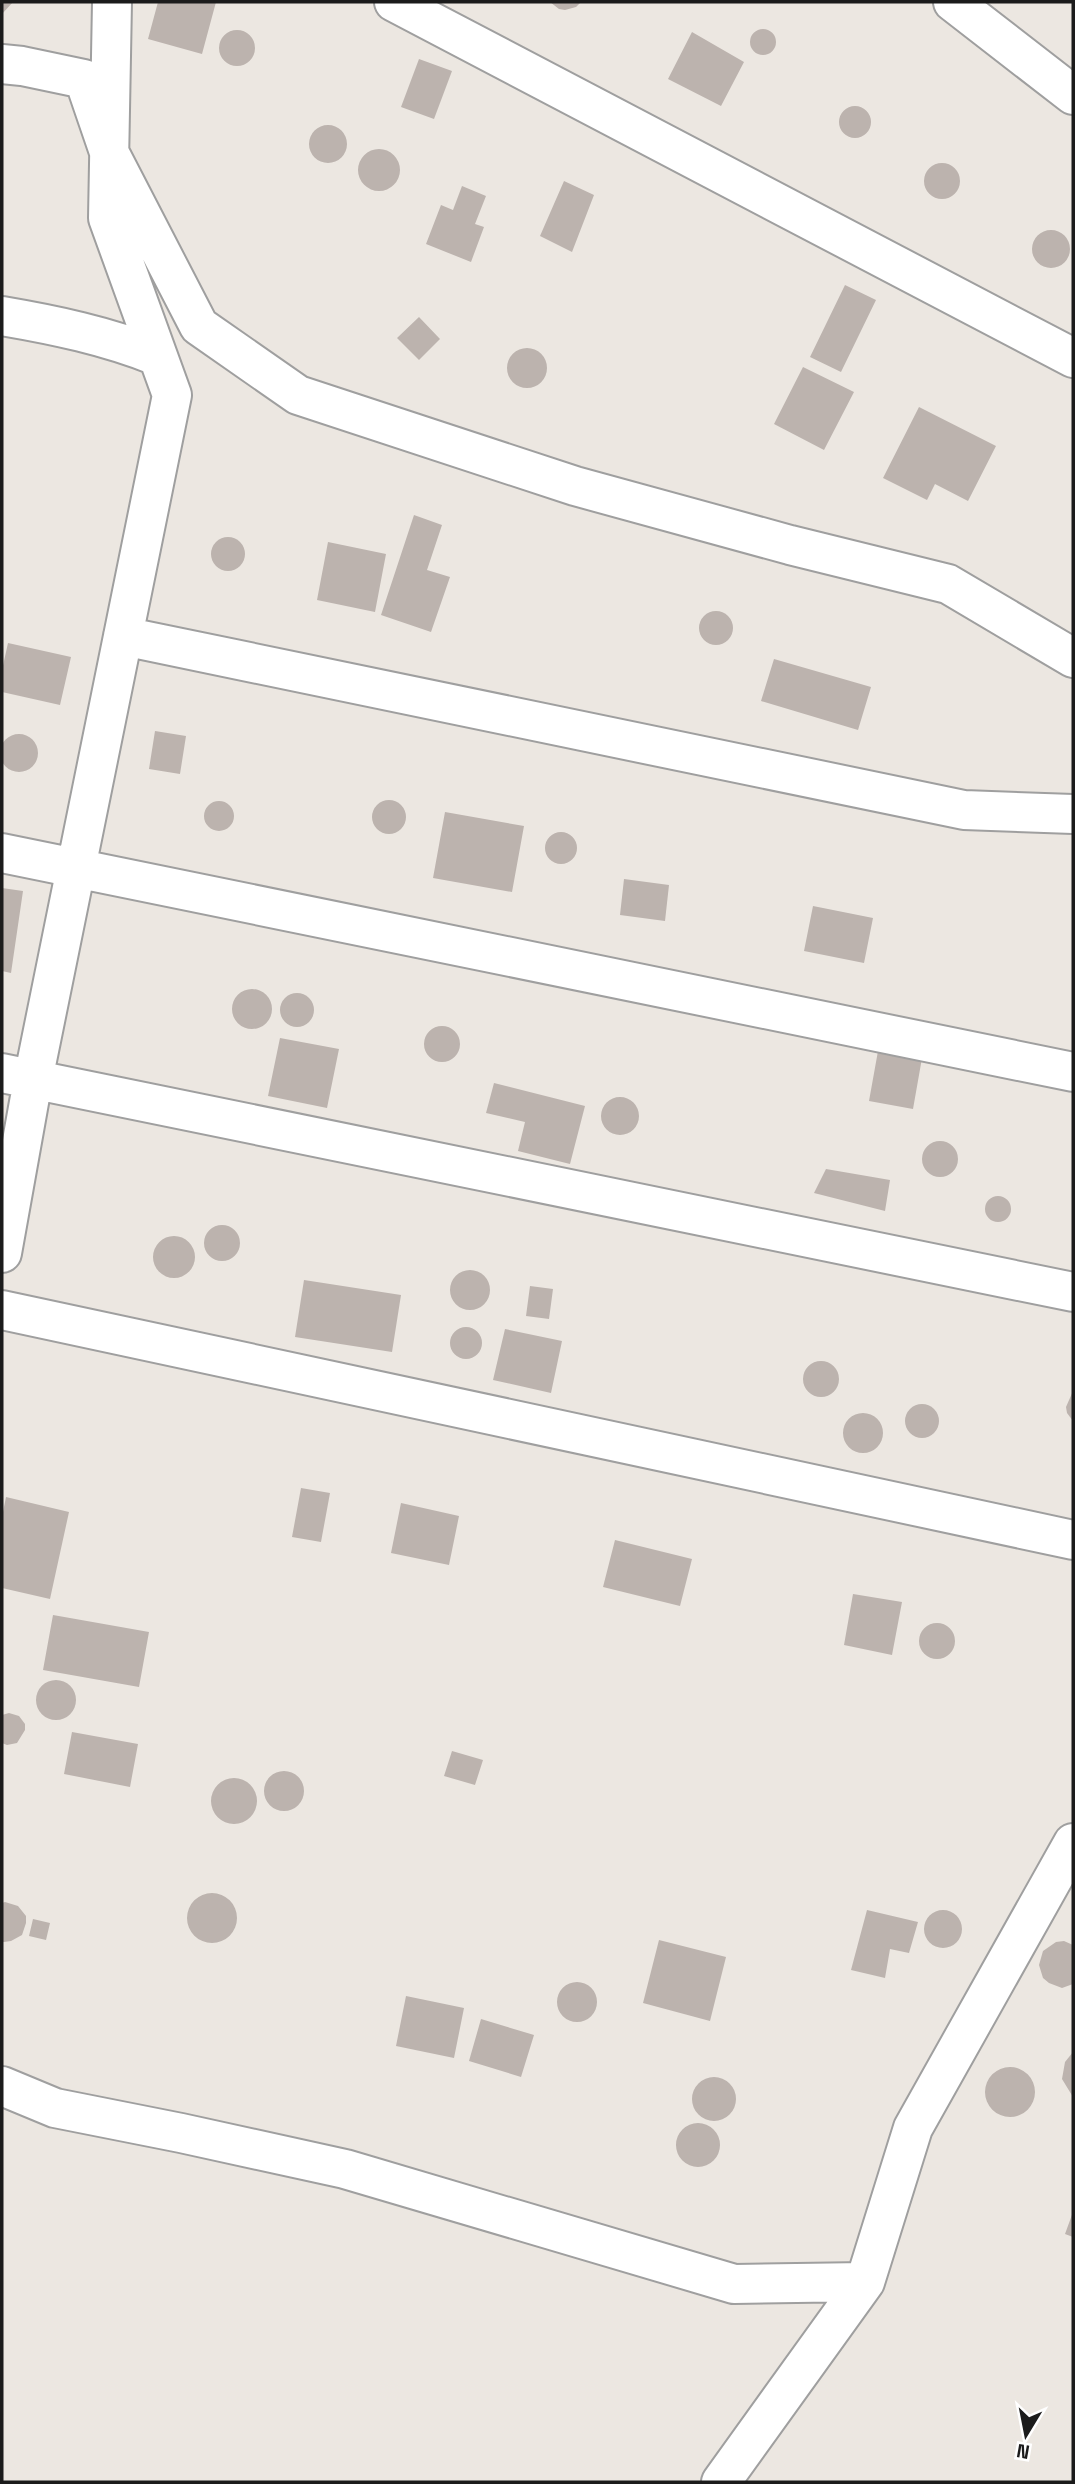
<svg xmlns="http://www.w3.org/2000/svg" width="1075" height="2484" font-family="'Space Grotesk',sans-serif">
	<rect width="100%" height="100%" fill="#ece7e1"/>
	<path fill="#bcb3ae" d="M2,2H13L2,14Z
		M158,2H216L202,54L148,39Z
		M550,2H581L576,7L565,10L559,9Z
		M750 42a13 13 0 1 1 26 0a13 13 0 1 1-26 0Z
		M219 48a18 18 0 1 1 36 0a18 18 0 1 1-36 0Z
		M692,32L744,62L721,106L668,79Z
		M419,59L452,71L434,119L401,107Z
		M839 122a16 16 0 1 1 32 0a16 16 0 1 1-32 0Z
		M309 144a19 19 0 1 1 38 0a19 19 0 1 1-38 0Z
		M358 170a21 21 0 1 1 42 0a21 21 0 1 1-42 0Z
		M924 181a18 18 0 1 1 36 0a18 18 0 1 1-36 0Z
		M564,181L594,195L572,252L540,236Z
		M462,186L486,196L475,224L484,227L471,262L426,244L441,205L453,210Z
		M1032 249a19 19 0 1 1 38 0a19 19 0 1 1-38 0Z
		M845,285L876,300L841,372L810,357Z
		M419,317L440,339L419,360L397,338Z
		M507 368a20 20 0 1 1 40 0a20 20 0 1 1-40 0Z
		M803,367L854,392L824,450L774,424Z
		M919,407L996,446L968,501L935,484L927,500L883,478Z
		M414,515L442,525L427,570L450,577L431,632L381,615Z
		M211 554a17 17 0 1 1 34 0a17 17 0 1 1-34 0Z
		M328,542L386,554L375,612L317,600Z
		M699 628a17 17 0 1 1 34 0a17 17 0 1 1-34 0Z
		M8,643L71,657L60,705L2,692V670Z
		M774,659L871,687L858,730L761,701Z
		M155,731L186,736L180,774L149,769Z
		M0 753a19 19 0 1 1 38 0a19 19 0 1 1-38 0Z
		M372 817a17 17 0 1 1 34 0a17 17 0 1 1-34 0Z
		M204 816a15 15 0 1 1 30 0a15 15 0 1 1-30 0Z
		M445,812L524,826L512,892L433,878Z
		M545 848a16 16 0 1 1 32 0a16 16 0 1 1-32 0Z
		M624,879L669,885L665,921L620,915Z
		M2,888L23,891L11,973L2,971Z
		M813,906L873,918L864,963L804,951Z
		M232 1009a20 20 0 1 1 40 0a20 20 0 1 1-40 0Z
		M280 1010a17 17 0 1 1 34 0a17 17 0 1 1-34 0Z
		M424 1044a18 18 0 1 1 36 0a18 18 0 1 1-36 0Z
		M280,1038L339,1049L327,1108L268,1096Z
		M878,1051L922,1058L913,1109L869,1101Z
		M494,1083L585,1106L570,1164L518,1151L525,1122L486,1113Z
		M601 1116a19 19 0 1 1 38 0a19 19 0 1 1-38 0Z
		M922 1159a18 18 0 1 1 36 0a18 18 0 1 1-36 0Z
		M826,1169L890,1180L885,1211L814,1193Z
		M985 1209a13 13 0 1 1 26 0a13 13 0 1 1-26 0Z
		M204 1243a18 18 0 1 1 36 0a18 18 0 1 1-36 0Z
		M153 1257a21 21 0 1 1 42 0a21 21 0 1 1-42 0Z
		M450 1290a20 20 0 1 1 40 0a20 20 0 1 1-40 0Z
		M304,1280L401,1295L392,1352L295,1337Z
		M530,1286L553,1289L549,1319L526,1316Z
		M450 1343a16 16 0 1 1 32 0a16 16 0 1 1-32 0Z
		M505,1329L562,1341L551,1393L493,1380Z
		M803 1379a18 18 0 1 1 36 0a18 18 0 1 1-36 0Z
		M1073,1391V1421L1067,1413L1066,1407Z
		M905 1421a17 17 0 1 1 34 0a17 17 0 1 1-34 0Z
		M843 1433a20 20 0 1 1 40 0a20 20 0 1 1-40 0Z
		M301,1488L330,1493L321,1542L292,1537Z
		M6,1497L69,1512L50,1599L2,1588V1517Z
		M401,1503L459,1516L449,1565L391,1553Z
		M615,1540L692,1559L680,1606L603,1587Z
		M853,1594L902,1602L892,1655L844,1645Z
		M53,1615L149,1632L139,1687L43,1670Z
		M919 1641a18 18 0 1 1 36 0a18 18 0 1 1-36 0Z
		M36 1700a20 20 0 1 1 40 0a20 20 0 1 1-40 0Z
		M9,1713L19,1716L25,1724V1730L17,1743L7,1745L2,1743V1715Z
		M72,1732L138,1744L130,1787L64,1774Z
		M452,1751L483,1760L475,1785L444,1776Z
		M264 1791a20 20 0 1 1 40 0a20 20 0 1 1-40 0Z
		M211 1801a23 23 0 1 1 46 0a23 23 0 1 1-46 0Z
		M187 1918a25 25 0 1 1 50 0a25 25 0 1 1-50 0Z
		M5,1902L18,1906L26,1916V1923L22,1935L11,1941L4,1942H2V1903Z
		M924 1929a19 19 0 1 1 38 0a19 19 0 1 1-38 0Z
		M867,1910L918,1922L909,1953L890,1949L885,1978L851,1970Z
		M33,1919L50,1923L46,1940L29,1936Z
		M659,1940L726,1957L710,2021L643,2003Z
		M1064,1941L1073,1945V1984L1062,1988L1049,1983L1043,1978L1039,1965L1043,1951L1056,1942Z
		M557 2002a20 20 0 1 1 40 0a20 20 0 1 1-40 0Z
		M406,1996L464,2008L454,2058L396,2046Z
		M481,2019L534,2035L521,2077L469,2061Z
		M1073,2052V2097L1062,2079L1065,2062Z
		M985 2092a25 25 0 1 1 50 0a25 25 0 1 1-50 0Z
		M692 2099a22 22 0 1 1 44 0a22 22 0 1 1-44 0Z
		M676 2145a22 22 0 1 1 44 0a22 22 0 1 1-44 0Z
		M1073,2212V2237L1065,2234Z"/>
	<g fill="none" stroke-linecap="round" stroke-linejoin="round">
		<g stroke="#9f9f9f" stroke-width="42">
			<path id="street" d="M394,2L1073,358
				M953,2L1073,95
				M2,64L22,66L84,79L109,152L199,326L298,395L575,486L790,545L948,584L1073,658
				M2,316C55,325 107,336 157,356
				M123,636L964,810L1073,814
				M2,853L1073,1072
				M2,1073L1073,1292
				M2,1253L33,1080L172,395L108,218L112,2
				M2,1310L1073,1540
				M2,2086L55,2108L181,2133L345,2169L734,2284L865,2282
				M721,2482L865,2282L913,2128L1073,1843"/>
		</g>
		<use href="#street" stroke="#fff" stroke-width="38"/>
	</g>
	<rect width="1075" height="2484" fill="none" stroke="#1b1b1b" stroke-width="7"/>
	<g transform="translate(1026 2435) rotate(190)" stroke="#ffffff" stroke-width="5" paint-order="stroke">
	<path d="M0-5L12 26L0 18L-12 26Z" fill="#1b1b1b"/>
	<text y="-10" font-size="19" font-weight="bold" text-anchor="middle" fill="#1b1b1b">N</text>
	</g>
</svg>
